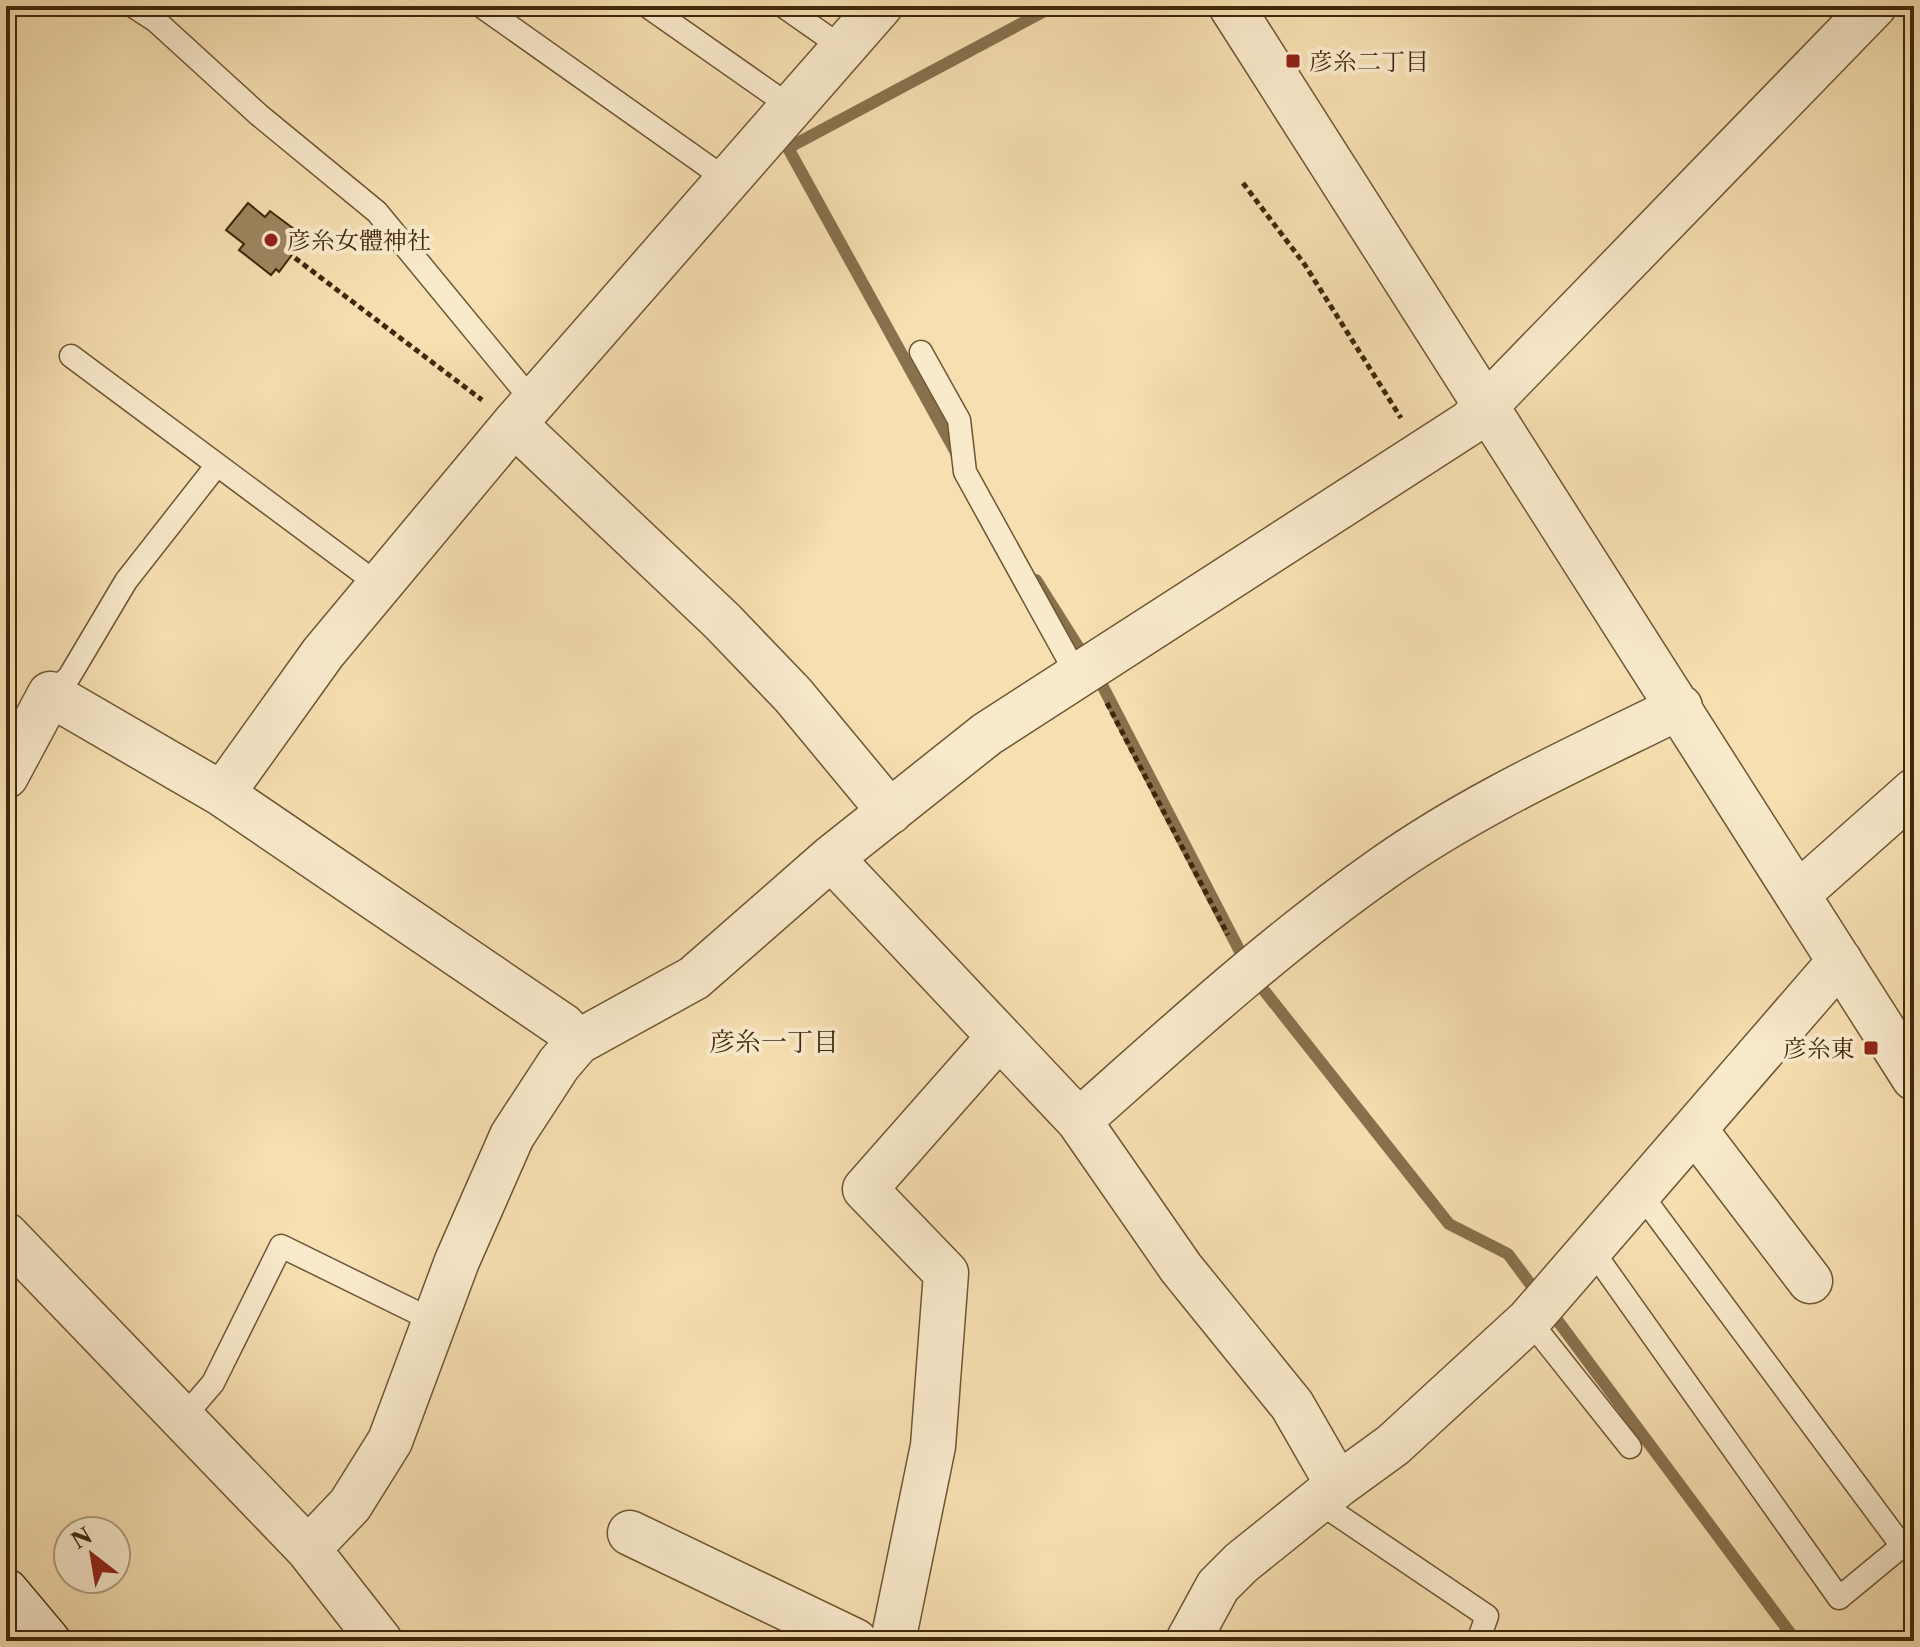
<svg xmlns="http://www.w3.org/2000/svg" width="1920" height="1647" font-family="'Libre Caslon Text','Noto Serif JP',serif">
	<rect width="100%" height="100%" fill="#f6dfb1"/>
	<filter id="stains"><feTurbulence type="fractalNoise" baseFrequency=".0025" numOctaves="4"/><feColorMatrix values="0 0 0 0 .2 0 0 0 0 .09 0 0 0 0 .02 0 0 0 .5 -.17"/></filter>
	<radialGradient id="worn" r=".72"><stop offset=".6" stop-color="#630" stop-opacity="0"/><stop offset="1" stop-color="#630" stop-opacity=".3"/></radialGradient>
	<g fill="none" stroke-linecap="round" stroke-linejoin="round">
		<path stroke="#88714d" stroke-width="12" d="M958,456L788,148L1054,6
			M1036,580L1101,683L1246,963
			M1255,979L1449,1224L1508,1254L1796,1641"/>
	</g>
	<path fill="#9f8761" stroke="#40280b" stroke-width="2" d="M248,203L265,217L270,211L302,235L297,242L300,244L279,272L276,269L271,275L239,250L244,244L226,230Z"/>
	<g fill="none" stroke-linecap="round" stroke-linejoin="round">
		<g stroke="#6e5634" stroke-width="25">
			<path id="lane" d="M133,6L156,21L259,115L377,212L521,387L536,400
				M481,6L727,180
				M647,6L791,107
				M783,6L843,48
				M921,352L959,420L965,472L1077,675
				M71,356L379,585
				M50,694L69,677L126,581L217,465
				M1592,1250L1839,1598L1902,1546L1640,1193
				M1529,1320L1630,1447
				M182,1419L213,1383L281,1246L434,1321
				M1317,1501L1487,1616L1478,1641"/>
		</g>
		<g stroke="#6e5634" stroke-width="47">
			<path id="street" d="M1231,6L1914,1078
				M514,424L722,621L793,695L890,812
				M6,776L50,694L222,794L563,1026L578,1042
				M222,794L323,653L514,424L880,6
				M831,858L1079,1121L1181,1268L1292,1405L1338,1485
				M1798,894L1914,791
				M1079,1121C1177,1034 1274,945 1382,869C1475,803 1579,757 1680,707
				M1695,1130L1810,1281
				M6,1235L308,1549L380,1641
				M630,1533L855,1641
				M308,1549L350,1505L390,1441L457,1261L512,1136L559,1064L578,1042L694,978L831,858L987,734L1469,423L1874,6
				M893,1641L933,1446L946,1273L865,1189L999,1037
				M1188,1641L1218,1586L1241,1563L1338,1485L1393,1445L1529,1320L1840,961"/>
		</g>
		<g stroke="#40280b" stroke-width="47">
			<path id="secondary" d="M6,1591L48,1641"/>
		</g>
		<path stroke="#40280b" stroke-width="5" stroke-dasharray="6 4" stroke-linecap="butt" d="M1243,183L1305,265L1401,418
			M295,258L482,400
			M1107,703L1228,935
			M1892,1641L1914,1627"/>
		<use href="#lane" stroke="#f9eacc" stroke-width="22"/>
		<use href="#street" stroke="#f9eacc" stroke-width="44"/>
		<use href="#secondary" stroke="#f9eacc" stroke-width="44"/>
	</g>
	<g fill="#8f2418" stroke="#f9eacc" stroke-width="3">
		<rect x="1285" y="53" width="16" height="16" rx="4"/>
		<circle cx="271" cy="240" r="8"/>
		<rect x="1863" y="1040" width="16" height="16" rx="4"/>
	</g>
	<g text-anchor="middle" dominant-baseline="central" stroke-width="8" stroke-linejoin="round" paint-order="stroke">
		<g font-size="24" fill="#40280b" stroke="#f9eacc" text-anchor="start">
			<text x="1309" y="61">彦糸二丁目</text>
			<text x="287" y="240">彦糸女體神社</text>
			<text x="1855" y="1048" text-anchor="end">彦糸東</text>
		</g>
		<g font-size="26" fill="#40280b" stroke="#f9eacc">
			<text x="774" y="1042">彦糸一丁目</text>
		</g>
	</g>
	<rect width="1920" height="1647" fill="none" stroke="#f6dfb1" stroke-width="32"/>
	<rect x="8" y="8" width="1904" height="1631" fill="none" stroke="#40280b" stroke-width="4"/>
	<rect x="16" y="16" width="1888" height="1615" fill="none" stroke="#40280b" stroke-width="2"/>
	<g transform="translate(92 1555) rotate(329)"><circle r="38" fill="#f9eacc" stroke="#af9c7f" stroke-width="2"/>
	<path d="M0-6L14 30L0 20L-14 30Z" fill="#8f2418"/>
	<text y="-12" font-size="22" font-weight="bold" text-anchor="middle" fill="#40280b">N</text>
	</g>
	<rect width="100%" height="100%" filter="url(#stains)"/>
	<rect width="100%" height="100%" fill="url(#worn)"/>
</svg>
